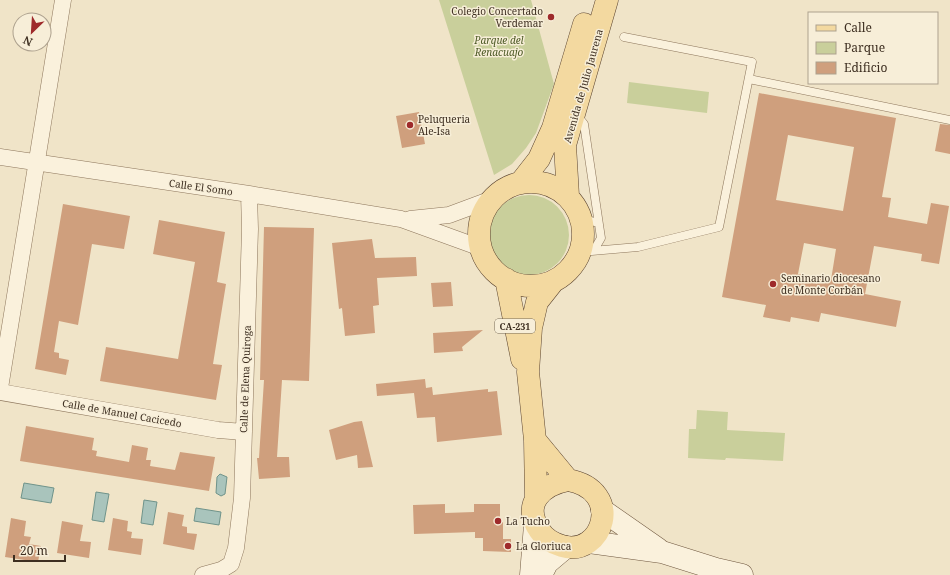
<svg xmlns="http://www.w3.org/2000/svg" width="950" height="575" font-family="'Noto Serif',serif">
	<rect width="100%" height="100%" fill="#f0e4c8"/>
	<path fill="#c9cf9b" d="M439,0H531L554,84L536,133L526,148L512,164L494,175Z
		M629,82L709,92L707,113L627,103Z
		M489 235a40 40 0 1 1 80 0a40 40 0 1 1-80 0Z
		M697,410L728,412L727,430L785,433L783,461L726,458L725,460L688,458L689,429H696Z"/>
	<path fill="#a9c4bc" stroke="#6f938a" d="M220,474L227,477L225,494L221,496L216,493L217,477Z
		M24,483L54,488L51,503L21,498Z
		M96,492L109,494L104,522L92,520Z
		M144,500L157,502L153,525L141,523Z
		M196,508L221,512L219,525L194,521Z"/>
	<path fill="#cf9f7d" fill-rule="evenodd" d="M759,93L896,118L882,197L891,198L888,217L927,224L931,203L949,206L939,264L921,261L922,254L874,246L865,294L901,301L896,327L821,313L819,322L791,317L790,322L763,317L766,305L722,297ZM788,135L854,147L843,211L776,200ZM804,243L836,249L831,280L798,274Z
		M419,112L425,144L402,148L396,116Z
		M940,124L950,125V154L935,151Z
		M63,204L130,216L124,249L92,244L78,325L59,321L54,352L59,353V358L69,360L66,375L35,369Z
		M159,220L225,232L217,282L226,284L213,364L222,365L216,400L100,381L106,347L178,359L195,262L153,254Z
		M264,227L314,228L309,381L282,380L277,457H289L290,477L259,479L257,458H259L264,380H260Z
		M372,239L375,258L416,257L417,276L377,278L379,305L373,306L375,333L345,336L342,308L339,309L332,243Z
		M451,282L453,306L433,307L431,283Z
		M483,330L462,347L463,351L434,353L433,333Z
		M425,379L426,388L432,387L433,395L488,389V392L497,391L502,435L437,442L435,417L417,418L414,393L377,396L376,384Z
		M354,422L362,421L373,467L358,468L357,455L336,460L329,430Z
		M26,426L94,438L92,450L97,451L96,456L129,462L132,445L148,448L146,460H151L150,466L175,470L180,452L215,457L209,491L20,461Z
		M445,504V513L474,512V504H500V522H503V539H511V552L483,551V538H475V532L414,534L413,505Z
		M168,512L184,515L182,526L187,527V533L197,534L194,550L163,544Z
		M11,518L26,521L24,536L31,537L29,544L41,546L38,562L5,557Z
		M113,518L128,521L127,531L132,532L131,538L143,539L141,555L108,550Z
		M62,521L83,525L80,541L91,542L89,558L57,553Z"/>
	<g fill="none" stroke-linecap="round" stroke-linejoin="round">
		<g stroke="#8d765c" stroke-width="9">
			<path id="lane" d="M749,79L950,120
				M576,114L584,124L601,238L594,250
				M581,218L598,223
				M580,252L638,247L719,227L752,62L624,37"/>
		</g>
		<g stroke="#8d765c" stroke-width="17">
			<path id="street" d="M0,157L249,194L401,219L481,248
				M410,219L449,215L492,199
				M0,388L63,0
				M0,392L218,430L244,432
				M203,575L221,570L231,564L236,548L242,498L250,229L249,194"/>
		</g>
		<g stroke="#6f573f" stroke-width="23">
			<path id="secondary" d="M602,510L658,549
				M589,542L662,552L716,569L742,575
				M531,575L535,525
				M541,575L547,563L566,547"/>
		</g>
		<g stroke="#5b4430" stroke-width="23">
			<path id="primary" d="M479 234a52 52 0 1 1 104 0a52 52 0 1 1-104 0Z
				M521,182L539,159L553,128L584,24
				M568,196L565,145L607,0
				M506,279L522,359
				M535,440L568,480
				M568,480C625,490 603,558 562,546C552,543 545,539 540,531C521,504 542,485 568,480Z
				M536,498L535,440L528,372L531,328L537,302L552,283"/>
		</g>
		<use href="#lane" stroke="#faf1dc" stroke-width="8"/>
		<use href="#street" stroke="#faf1dc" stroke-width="16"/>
		<use href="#secondary" stroke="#faf1dc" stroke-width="22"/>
		<use href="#primary" stroke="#f3d9a0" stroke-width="22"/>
	</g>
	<g fill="#9e2a2b" stroke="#f7eed8" stroke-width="1.5">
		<circle cx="551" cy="17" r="4"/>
		<circle cx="410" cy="125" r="4"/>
		<circle cx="773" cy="284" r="4"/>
		<circle cx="498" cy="521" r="4"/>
		<circle cx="508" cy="546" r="4"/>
	</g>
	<g text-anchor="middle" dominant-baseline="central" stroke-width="3" stroke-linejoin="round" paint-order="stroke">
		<rect fill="#f7eed8" stroke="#756857" stroke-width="1" x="495" y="319" width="40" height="14" rx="3"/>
		<g font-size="9" font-weight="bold" fill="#3d2e20">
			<text x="515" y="326">CA-231</text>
		</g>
		<g font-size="10" fill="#3d2e20" stroke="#f7eed8" text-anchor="start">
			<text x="543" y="11" text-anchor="end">Colegio Concertado<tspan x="543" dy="12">Verdemar</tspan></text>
			<text x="418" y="119">Peluqueria<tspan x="418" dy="12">Ale-Isa</tspan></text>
			<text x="781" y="278">Seminario diocesano<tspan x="781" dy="12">de Monte Corbán</tspan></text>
			<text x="506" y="521">La Tucho</text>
			<text x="516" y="546">La Gloriuca</text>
		</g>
		<g font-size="10" font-style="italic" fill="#4d5a26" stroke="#f7eed8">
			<text x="499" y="40">Parque del<tspan x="499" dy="12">Renacuajo</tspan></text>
		</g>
		<g font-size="10" fill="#3d2e20" stroke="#f7eed8">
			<text transform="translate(583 86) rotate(-74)">Avenida de Julio Jaurena</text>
			<text transform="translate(201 187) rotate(8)">Calle El Somo</text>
			<text transform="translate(245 379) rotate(-88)">Calle de Elena Quiroga</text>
			<text transform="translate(122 413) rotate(10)">Calle de Manuel Cacicedo</text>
		</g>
	</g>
	<rect x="808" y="12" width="130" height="72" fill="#f7eed8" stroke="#ada18e"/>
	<rect x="816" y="25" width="20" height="6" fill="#f3d9a0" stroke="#ada18e"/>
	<text x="844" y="32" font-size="12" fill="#3d2e20">Calle</text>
	<rect x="816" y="42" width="20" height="12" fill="#c9cf9b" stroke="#ada18e"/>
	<text x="844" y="52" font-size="12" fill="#3d2e20">Parque</text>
	<rect x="816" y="62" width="20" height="12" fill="#cf9f7d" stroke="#ada18e"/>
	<text x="844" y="72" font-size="12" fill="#3d2e20">Edificio</text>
	<g transform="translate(32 32) rotate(205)"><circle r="19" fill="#f7eed8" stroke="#ada18e"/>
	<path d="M0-3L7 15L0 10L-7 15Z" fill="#9e2a2b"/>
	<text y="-6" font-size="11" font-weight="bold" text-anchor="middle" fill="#3d2e20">N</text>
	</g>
	<path d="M14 555v6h51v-6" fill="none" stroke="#3d2e20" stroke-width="2"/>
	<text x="20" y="555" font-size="12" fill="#3d2e20" stroke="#f7eed8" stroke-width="3" paint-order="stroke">20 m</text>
</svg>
